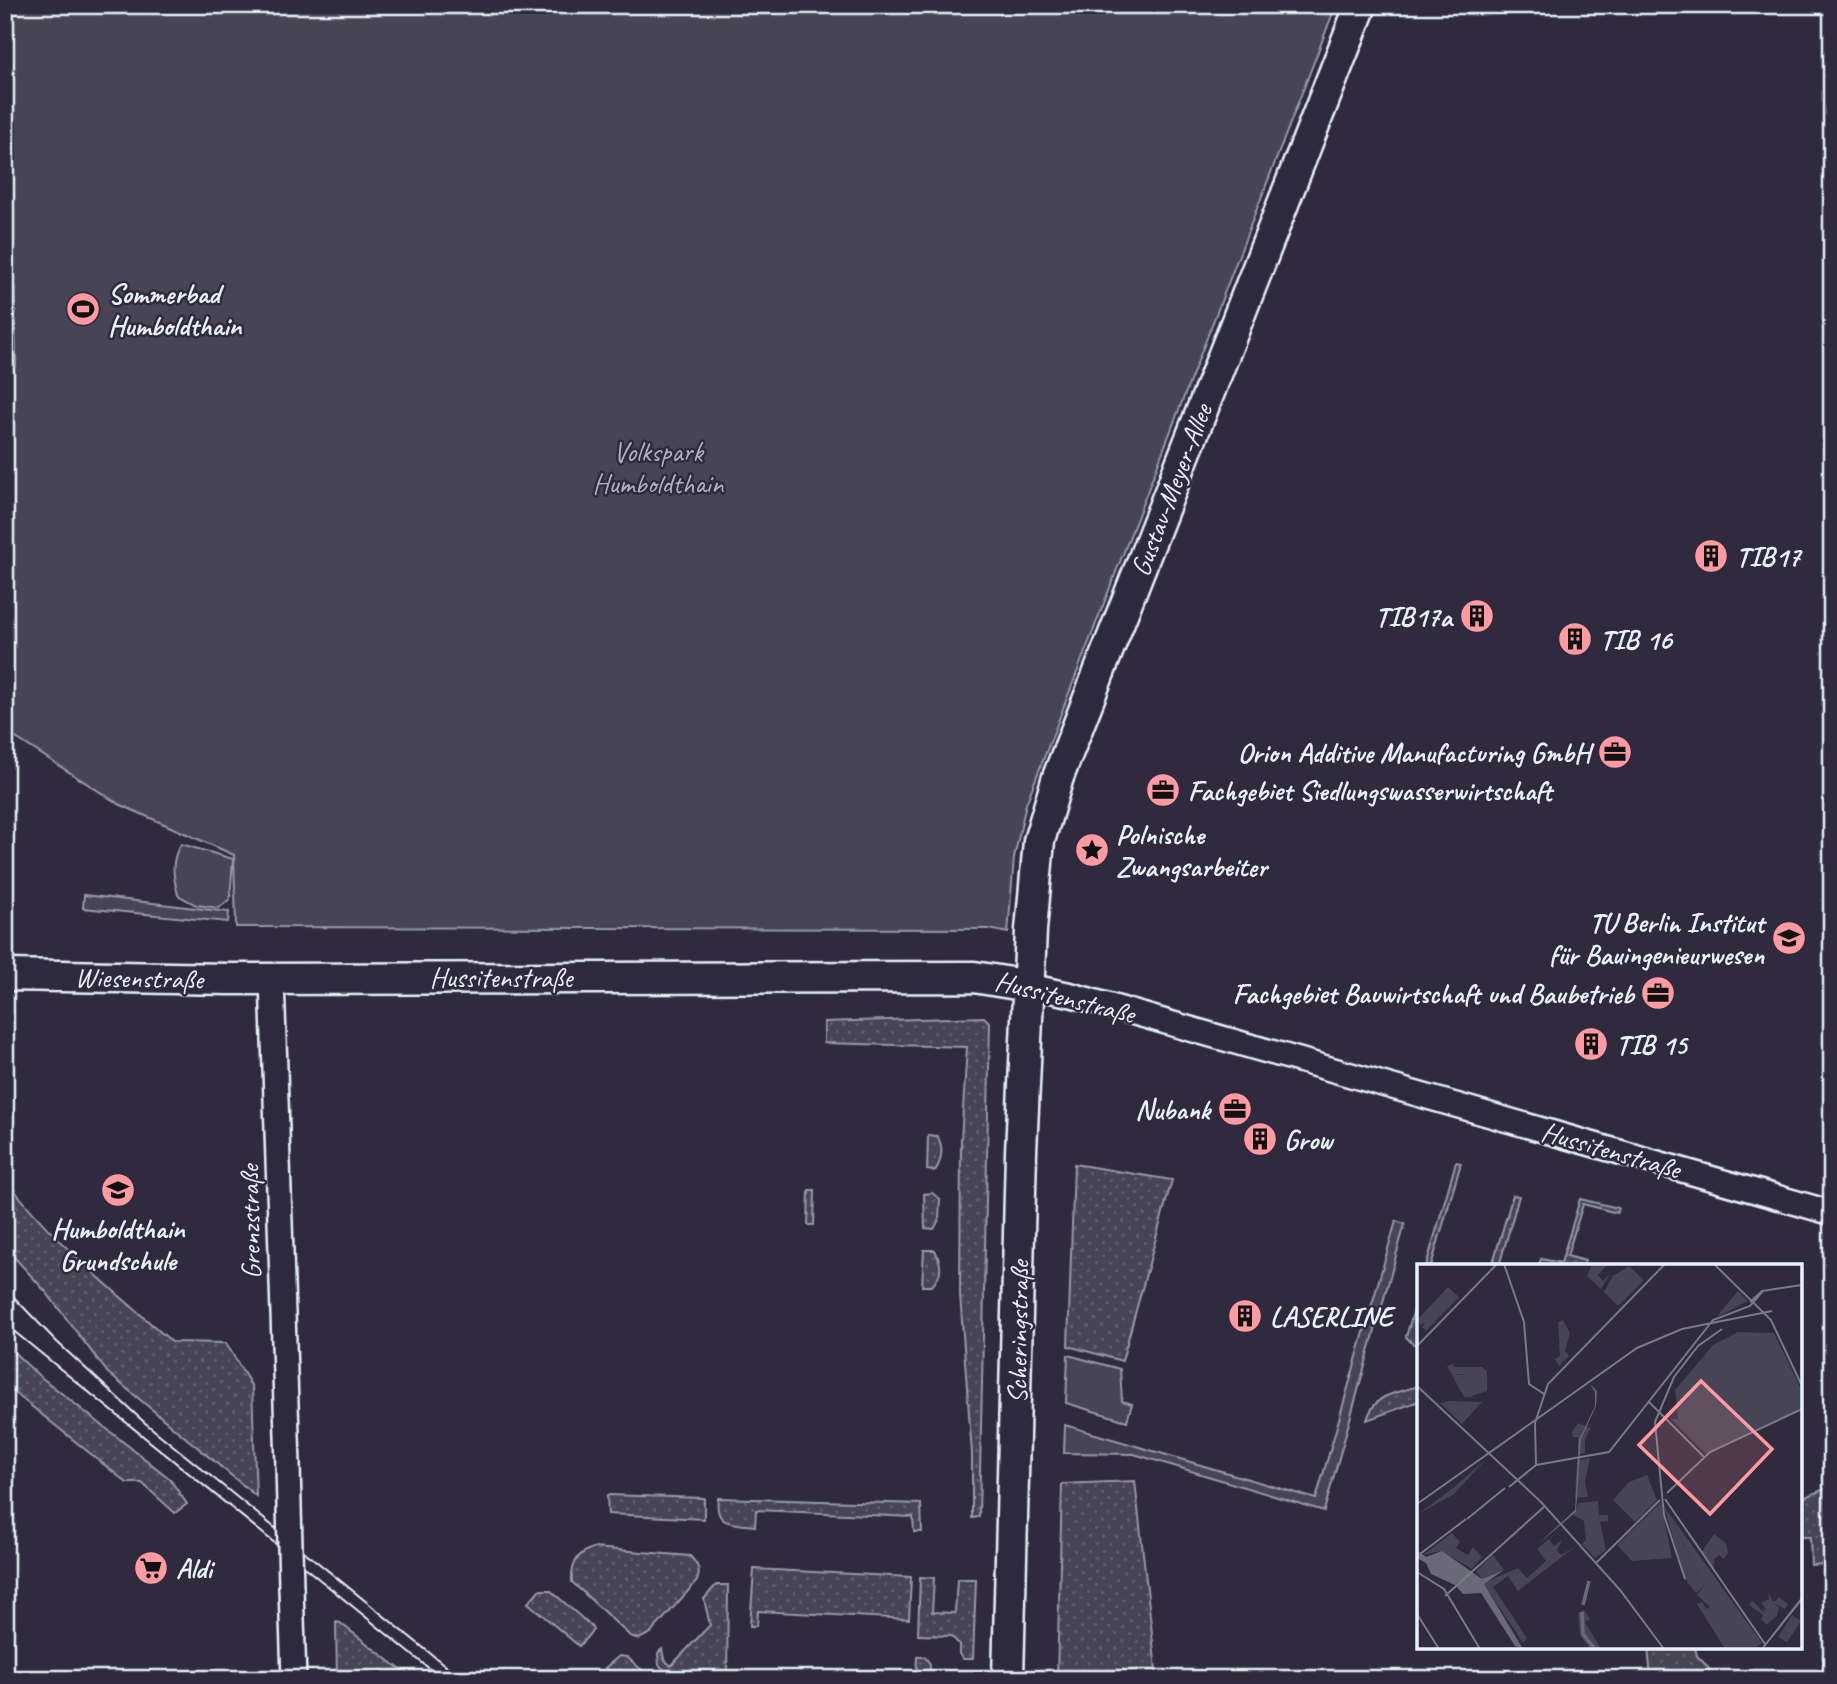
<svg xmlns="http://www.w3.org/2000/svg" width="1837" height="1684" font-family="Caveat,sans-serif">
	<defs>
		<pattern id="grass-dots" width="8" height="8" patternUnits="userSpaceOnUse" patternTransform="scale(1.75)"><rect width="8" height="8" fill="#464455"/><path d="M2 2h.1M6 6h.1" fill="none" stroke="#615f6e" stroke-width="1.8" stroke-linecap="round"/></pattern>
		<pattern id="water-rules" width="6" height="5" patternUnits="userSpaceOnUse" patternTransform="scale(1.75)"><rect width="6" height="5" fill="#696978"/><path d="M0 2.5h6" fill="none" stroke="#7e7f8c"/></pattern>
	</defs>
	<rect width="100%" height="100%" fill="#2f2a3d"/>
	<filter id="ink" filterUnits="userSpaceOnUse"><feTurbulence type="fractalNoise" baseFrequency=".0143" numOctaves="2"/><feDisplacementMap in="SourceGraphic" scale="14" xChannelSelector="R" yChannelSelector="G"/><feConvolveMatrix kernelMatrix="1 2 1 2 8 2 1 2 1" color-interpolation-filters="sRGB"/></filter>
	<g filter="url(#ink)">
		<path fill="url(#grass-dots)" stroke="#979aa6" stroke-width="2" d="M984,1017L990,1023L979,1517L972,1518V1454L960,1295L961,1140L967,1047L824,1043V1022Z
			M928,1135L937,1136C944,1146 942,1161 935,1171L927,1170Z
			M1456,1162L1461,1163L1431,1266H1426Z
			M1074,1164L1172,1180L1122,1361L1068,1346Z
			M5,1178C51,1241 115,1291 172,1342L226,1343L252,1387L256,1496L108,1373L46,1292L5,1247Z
			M809,1190H815L814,1225H808Z
			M932,1193L940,1199L939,1220L934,1229L925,1228L924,1194Z
			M1513,1195L1519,1196L1499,1266H1492Z
			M1580,1199L1618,1208L1617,1213L1583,1204L1567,1256L1585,1261L1583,1265L1539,1266L1541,1259L1561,1263Z
			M924,1250H935C942,1265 943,1273 932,1286H922Z
			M1419,1292V1307L1414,1323L1419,1325V1343L1413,1344L1406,1337Z
			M5,1344L37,1374L169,1478L187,1504L175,1513L142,1483H127L5,1385Z
			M1418,1386L1419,1401L1367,1420C1375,1393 1394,1394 1418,1386Z
			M1135,1481L1157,1679H1057L1062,1484Z
			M1832,1486V1617L1829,1616L1827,1564L1811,1565L1810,1537H1800V1499Z
			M607,1495L704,1498V1519L608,1514Z
			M718,1498L921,1504L922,1532H914L913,1517L756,1510L755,1526C733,1523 714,1527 718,1498Z
			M593,1548L690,1556C698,1565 701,1570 697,1581L651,1633L639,1639L630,1636L572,1582C571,1565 577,1553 593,1548Z
			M754,1569L911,1577L909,1619L758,1611L757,1626H750Z
			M920,1577L934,1578L932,1612L955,1613L957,1579H976L973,1659H963L959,1654V1644L951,1636L918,1635Z
			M716,1585H728L727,1679H675L659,1665L658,1653L662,1649L664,1659L671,1666L710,1625L704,1599Z
			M539,1590H550L591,1626L593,1630L579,1646L528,1603Z
			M336,1622L340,1623L413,1679H337Z
			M1648,1647H1695L1697,1656L1709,1668V1679H1651Z
			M619,1656L627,1657L652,1679H617L605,1668Z
			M917,1657H925L930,1664V1679H916Z"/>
		<path fill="#464455" stroke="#979aa6" stroke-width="2" d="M5,5H1336L1026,804L1014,858L1008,933L989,929L236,927L234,855L119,804L5,731Z
			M181,844L233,859L230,899L219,908L196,905L178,895C173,876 170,861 181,844Z
			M84,895L229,912L228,922L83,908Z
			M1396,1221L1405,1224L1324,1511L1134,1454L1064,1453L1065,1425L1316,1499Z
			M1068,1355L1120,1369L1122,1401L1132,1404L1127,1421L1066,1403Z"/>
		<path fill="url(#water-rules)" stroke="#9c9fab" stroke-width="2" d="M12,187L16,366H5V188Z"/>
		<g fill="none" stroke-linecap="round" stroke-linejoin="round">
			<g stroke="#e8f1f8" stroke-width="28">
				<path id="minor" d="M272,978L288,1465
					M1029,986L1072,995L1832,1213
					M291,1587L294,1679"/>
			</g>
			<g stroke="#e8f1f8" stroke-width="35">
				<path id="tertiary" d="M5,975L229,979L974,977L1029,986
					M1008,1679L1021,1152L1031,930L1039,841L1058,777L1361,5"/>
			</g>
			<use href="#minor" stroke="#2f2a3d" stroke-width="23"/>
			<use href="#tertiary" stroke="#2f2a3d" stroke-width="30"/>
			<path stroke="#e8f1f8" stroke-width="2" d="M5,1288L57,1342L144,1422L462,1679
				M5,1324L442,1679"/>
			<g stroke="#e8f1f8" stroke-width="28" stroke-linecap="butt">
				<path id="minor-bridge" d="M288,1465L291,1587"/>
			</g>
			<use href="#minor-bridge" stroke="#2f2a3d" stroke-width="23"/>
		</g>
	</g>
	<defs>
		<g id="stadium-disc" transform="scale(1.75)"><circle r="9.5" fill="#ff9aa2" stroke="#2f2a3d"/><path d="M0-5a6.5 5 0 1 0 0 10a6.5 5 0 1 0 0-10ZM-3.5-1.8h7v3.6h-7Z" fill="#111"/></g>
		<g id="building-disc" transform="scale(1.75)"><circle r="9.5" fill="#ff9aa2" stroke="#2f2a3d"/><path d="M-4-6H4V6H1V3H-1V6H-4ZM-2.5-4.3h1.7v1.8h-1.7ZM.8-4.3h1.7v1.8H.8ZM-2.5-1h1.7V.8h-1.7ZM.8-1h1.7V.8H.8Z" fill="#111"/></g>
		<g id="office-disc" transform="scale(1.75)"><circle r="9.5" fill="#ff9aa2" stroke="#2f2a3d"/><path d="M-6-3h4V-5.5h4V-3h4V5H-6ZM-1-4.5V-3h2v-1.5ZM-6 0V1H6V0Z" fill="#111"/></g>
		<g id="sight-disc" transform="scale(1.75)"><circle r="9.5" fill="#ff9aa2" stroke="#2f2a3d"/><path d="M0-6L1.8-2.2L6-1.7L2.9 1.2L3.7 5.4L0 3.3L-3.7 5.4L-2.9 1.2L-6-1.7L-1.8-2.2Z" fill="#111"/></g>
		<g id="university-disc" transform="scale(1.75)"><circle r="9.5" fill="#ff9aa2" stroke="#2f2a3d"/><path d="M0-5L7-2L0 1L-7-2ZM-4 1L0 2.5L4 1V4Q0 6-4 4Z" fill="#111"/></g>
		<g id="school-disc" transform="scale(1.75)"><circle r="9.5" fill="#ff9aa2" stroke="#2f2a3d"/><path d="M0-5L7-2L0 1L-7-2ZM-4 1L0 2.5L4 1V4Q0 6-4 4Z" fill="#111"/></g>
		<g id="supermarket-disc" transform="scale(1.75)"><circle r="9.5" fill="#ff9aa2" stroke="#2f2a3d"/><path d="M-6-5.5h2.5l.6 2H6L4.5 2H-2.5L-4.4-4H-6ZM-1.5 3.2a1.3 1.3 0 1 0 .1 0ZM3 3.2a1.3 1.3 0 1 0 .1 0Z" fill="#111"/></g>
	</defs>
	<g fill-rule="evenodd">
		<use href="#stadium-disc" x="83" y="309"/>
		<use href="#building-disc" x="1711" y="556"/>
		<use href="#building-disc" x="1477" y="616"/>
		<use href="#building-disc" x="1575" y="639"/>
		<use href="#office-disc" x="1615" y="752"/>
		<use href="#office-disc" x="1163" y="790"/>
		<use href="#sight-disc" x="1092" y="850"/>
		<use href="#university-disc" x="1789" y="938"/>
		<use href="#office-disc" x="1658" y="993"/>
		<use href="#building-disc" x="1591" y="1044"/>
		<use href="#office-disc" x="1235" y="1109"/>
		<use href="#building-disc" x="1260" y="1139"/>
		<use href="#school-disc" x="118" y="1190"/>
		<use href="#building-disc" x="1245" y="1316"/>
		<use href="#supermarket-disc" x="151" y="1568"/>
	</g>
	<g text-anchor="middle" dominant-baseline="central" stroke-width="5" stroke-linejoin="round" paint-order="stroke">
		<g font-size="28" font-weight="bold" fill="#e8f1f8" stroke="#2f2a3d" text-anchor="start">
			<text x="108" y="293">Sommerbad<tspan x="108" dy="32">Humboldthain</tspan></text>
			<text x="1736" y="556">TIB17</text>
			<text x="1452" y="616" text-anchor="end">TIB17a</text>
			<text x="1600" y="639">TIB 16</text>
			<text x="1590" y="752" text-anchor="end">Orion Additive Manufacturing GmbH</text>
			<text x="1188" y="790">Fachgebiet Siedlungswasserwirtschaft</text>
			<text x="1116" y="834">Polnische<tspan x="1116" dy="32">Zwangsarbeiter</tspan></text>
			<text x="1764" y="922" text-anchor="end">TU Berlin Institut<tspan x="1764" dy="32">für Bauingenieurwesen</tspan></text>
			<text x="1634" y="993" text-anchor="end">Fachgebiet Bauwirtschaft und Baubetrieb</text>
			<text x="1616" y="1044">TIB 15</text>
			<text x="1210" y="1109" text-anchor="end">Nubank</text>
			<text x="1284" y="1139">Grow</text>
			<text x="118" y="1228" text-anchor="middle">Humboldthain<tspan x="118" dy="32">Grundschule</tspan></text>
			<text x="1270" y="1316">LASERLINE</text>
			<text x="176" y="1568">Aldi</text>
		</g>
		<g font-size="28" fill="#afb4bf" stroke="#2f2a3d">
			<text x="658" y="451">Volkspark<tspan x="658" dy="32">Humboldthain</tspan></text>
		</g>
		<g font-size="28" fill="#e8f1f8" stroke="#2f2a3d">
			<text transform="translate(1171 490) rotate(-69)">Gustav-Meyer-Allee</text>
			<text x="501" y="977">Hussitenstraße</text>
			<text transform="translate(139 978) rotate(1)">Wiesenstraße</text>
			<text transform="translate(1065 997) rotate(14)">Hussitenstraße</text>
			<text transform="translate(1611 1150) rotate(16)">Hussitenstraße</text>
			<text transform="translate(250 1222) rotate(-91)">Grenzstraße</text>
			<text transform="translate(1018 1332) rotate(-89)">Scheringstraße</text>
		</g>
	</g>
	<g transform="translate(1417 1264)">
		<rect width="385" height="385" fill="#2f2a3d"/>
		<path d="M70,194L37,230L1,250L35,225ZM246,239L287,322L279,329L268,315ZM351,329L357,338L362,333L371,340L368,345L354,338L362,343L360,352L349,361L344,355L346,351L332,341L335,336L347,349L346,345L350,346L344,339L352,335ZM375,351L384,357L370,378L378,383L361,373Z" fill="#464455"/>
		<path d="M36,103H65L70,107V127L52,133L46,110H36ZM230,211L240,236L218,258L196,236L212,218ZM244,238L255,294L215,297L200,281Z" fill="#464455"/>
		<path d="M175,0H191L181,11L186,17L193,10L184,25L170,12ZM212,2L227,16L201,42L187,28L196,12ZM31,23L42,33L9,67L5,63L8,58L4,61L0,56ZM321,27L331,37L302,52L301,51ZM146,56L153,69L148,87L152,92L142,102L138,95L143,92L141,58ZM321,68L357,69L385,127V144L289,190L254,155H261L258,126L296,81ZM37,100L36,110L47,111L52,132L60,134L47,133L30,102ZM32,137L65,138L45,160L23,139ZM161,159L174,164L168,175V189L161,191V173H156L155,168ZM173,194L168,218L171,233L158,234L160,196ZM181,237L182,251H191V257L183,258L189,286L178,294L165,280L169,276L167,257L156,251L162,239ZM249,245L345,379L337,385H308L280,340L285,338L289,345L293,343L280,331L276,335L287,322ZM35,269L43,278L39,284L51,291L56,283L65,293L55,305L24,287L6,291ZM297,270L309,279L311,289L307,295L302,291L297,295V306L284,289ZM132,275L137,282L145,276L140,286L144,291L159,282L101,327L91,312L76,323L110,374L106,379L66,319L101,304L110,314L129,297L120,285ZM76,291L87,306L65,315L59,307ZM167,346L173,355L168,358L184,385H173L163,371L161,349Z" fill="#464455"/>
		<path d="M173,120L180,127L179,142L164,175L159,248L120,281L158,246L162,176L178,142V128ZM0,286L9,293L25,287L65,315L87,306L67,320L106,385L98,382L64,329L46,330L38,321L14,310L9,299L0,294Z" fill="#696978"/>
		<path fill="none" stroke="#696978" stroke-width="3.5" d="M166,341L172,317M165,348L166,370L178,385"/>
		<path fill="none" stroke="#797a88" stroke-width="2" d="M87,0L107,58L112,120L127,130M297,0L354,56L385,122M333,38L345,27L385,21M0,82L80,0M0,122L124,238L203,326L247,385M232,138L287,193M119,201L192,188L296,56L333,42L346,27M92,223L119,201L118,159L131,120L248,0M250,229L293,188L385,145M248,235L348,380M0,240L220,84L265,65L355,47M50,255L88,224M3,290L49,255M179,299L243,236M0,308L27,325L63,385M268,315L247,251L238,158L257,113L281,82L305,65M28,332L128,242M0,350L22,385M345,385L385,335M345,385L385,334"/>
		<path fill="#ff9aa2" fill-opacity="0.15" stroke="#ff9aa2" stroke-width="3.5" d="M284,117L355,185L293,250L222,181Z"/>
		<rect width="385" height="385" fill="none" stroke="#e8f1f8" stroke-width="3.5"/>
	</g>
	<rect width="1837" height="1684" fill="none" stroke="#2f2a3d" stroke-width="28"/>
	<rect x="14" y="14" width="1809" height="1656" fill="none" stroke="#e8f1f8" stroke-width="2.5" filter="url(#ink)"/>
</svg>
